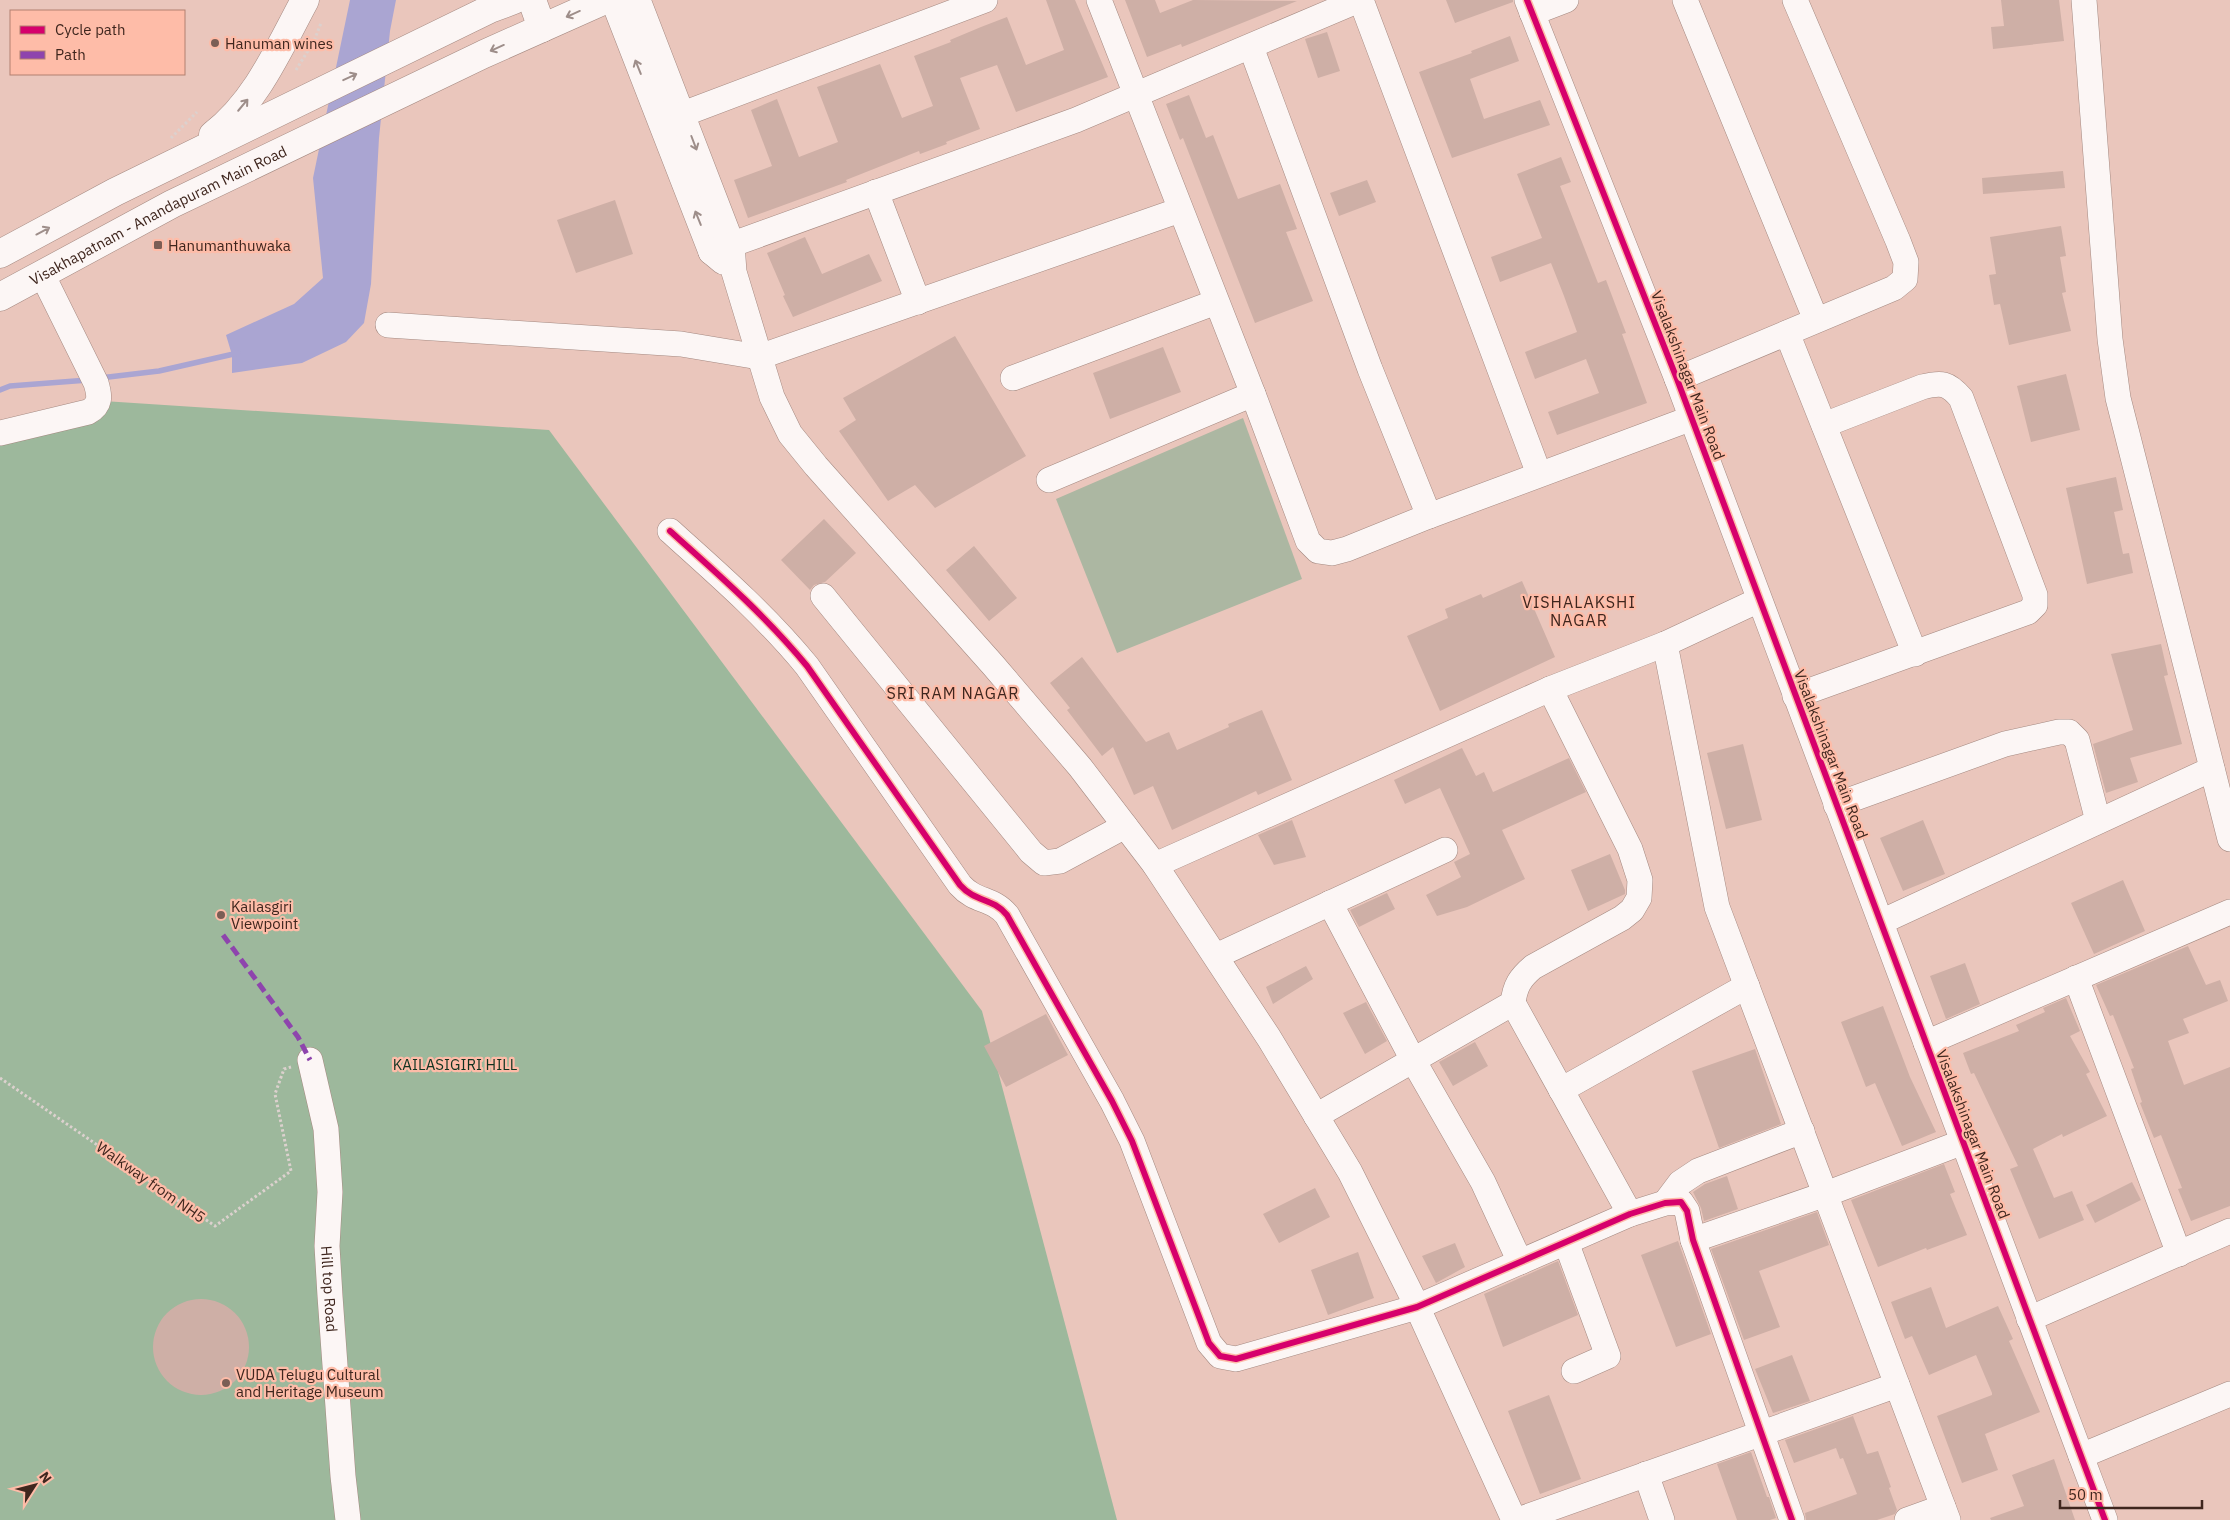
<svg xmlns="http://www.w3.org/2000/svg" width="2230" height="1520" font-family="'IBM Plex Sans',sans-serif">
	<rect width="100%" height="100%" fill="#eac6bc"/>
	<path fill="#acb7a2" d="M1243,418L1302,579L1117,653L1056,499Z"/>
	<path fill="#9db89c" d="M88,400L549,430L982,1011L1117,1520H0V438Z"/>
	<path fill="#aaa5d2" d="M350,0H396L390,31L379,138L371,284L364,323L346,342L302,363L232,373V355L226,335L294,304L323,278L313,178Z"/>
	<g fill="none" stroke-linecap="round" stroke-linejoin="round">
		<path stroke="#aaa5d2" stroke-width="5.5" d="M100,378L159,371L238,353
			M0,390L10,386L88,380"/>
	</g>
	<path fill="#ceafa6" d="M1046,0H1075L1108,77L1016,112L997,65L960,78L980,129L946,142L947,144L920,154L919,151L846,180L847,182L748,218L734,180L772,166L751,110L777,99L799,157L838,142L817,87L880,64L902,118L933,106L914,56L951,42L950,40L981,27L1007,17L1026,65L1064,50Z
		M1125,0H1155L1160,13L1193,0L1297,1L1182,47L1181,44L1147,57Z
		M1446,0H1513V2L1455,23Z
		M2001,0H2059L2064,41L1993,49L1991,27L2004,26Z
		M1327,32L1340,71L1318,78L1305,39Z
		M1510,36L1519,61L1470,79L1484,119L1540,100L1550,125L1452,158L1419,72L1472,53L1471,51Z
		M1189,95L1206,138L1213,135L1238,199L1280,184L1297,229L1286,232L1313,301L1255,323L1183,138L1180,140L1166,104Z
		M1561,157L1571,182L1560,186L1598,283L1606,280L1626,333L1622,334L1647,403L1557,435L1548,412L1599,393L1586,359L1535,379L1525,352L1577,332L1564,296L1551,263L1500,282L1491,257L1542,238L1517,174Z
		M2063,171L2065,188L1983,194L1982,178Z
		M1367,180L1376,202L1339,216L1330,193Z
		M615,200L633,254L576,273L557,220Z
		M2061,226L2066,256L2060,257L2066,292L2062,293L2071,331L2009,345L2000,304L1994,305L1989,275L1996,274L1990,237Z
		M805,237L822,274L869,254L882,281L793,317L783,296L785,295L767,253Z
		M955,336L1026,456L935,508L915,485L888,501L839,431L856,420L843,398Z
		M1163,347L1181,392L1110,419L1093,373Z
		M2066,374L2080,430L2031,442L2017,386Z
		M2116,477L2123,510L2114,512L2123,554L2129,553L2133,573L2087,584L2066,488Z
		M824,519L856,553L825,582L814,585L810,590L781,560Z
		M974,546L1017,598L989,621L946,570Z
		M1522,581L1555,657L1440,711L1407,636L1448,618L1445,609L1481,594L1483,598Z
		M2161,644L2168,675L2164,676L2182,744L2130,758L2138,782L2106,793L2093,744L2133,730L2111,654Z
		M1082,657L1146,742L1169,732L1177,750L1229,727L1228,724L1262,710L1292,780L1258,795L1256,791L1172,830L1153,786L1134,795L1113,747L1102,756L1067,710L1070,708L1050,683Z
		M1743,744L1762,820L1726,829L1707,753Z
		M1462,748L1476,776L1484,772L1493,792L1569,758L1586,792L1502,830L1525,879L1467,907L1437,916L1426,895L1461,877L1454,862L1470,854L1440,788L1405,804L1394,780Z
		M1292,820L1306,857L1274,865L1258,835Z
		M1923,820L1945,874L1903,891L1880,838Z
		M1610,854L1625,890V894L1588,911L1571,870Z
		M2123,880L2145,931L2094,954L2071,903Z
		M1387,893L1395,909L1359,927L1350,910Z
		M2188,946L2206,985L2220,980L2228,1001L2183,1019L2189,1033L2168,1041L2184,1085L2230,1067V1206L2191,1221L2178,1189L2182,1188L2161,1135L2154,1138L2140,1103L2142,1102L2131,1069L2134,1068L2113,1015L2110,1016L2096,985Z
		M1965,963L1980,1004L1946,1019L1930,976Z
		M1306,966L1313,979L1273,1004L1266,987Z
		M2066,998L2080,1031L2070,1036L2090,1072L2086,1074L2107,1116L2063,1137L2062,1134L2033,1149L2054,1198L2072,1191L2084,1220L2039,1239L2010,1169L2018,1166L1974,1073L1971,1074L1963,1053L2019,1031L2016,1025L2045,1012L2043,1008Z
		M1366,1002L1387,1041L1365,1054L1343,1013Z
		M1883,1006L1910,1077L1936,1132L1902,1146L1875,1083L1866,1087L1841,1022Z
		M1046,1014L1068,1055L1006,1087L984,1046Z
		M1475,1042L1488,1066L1453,1086L1439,1062Z
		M1755,1049L1781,1124L1719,1148L1692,1071Z
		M1944,1164L1955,1192L1950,1194L1967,1235L1927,1250L1926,1248L1878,1267L1851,1200Z
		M1727,1176L1738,1209L1704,1221L1701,1208L1693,1192L1705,1184Z
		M2132,1182L2141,1200L2095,1223L2086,1205Z
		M1315,1188L1330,1217L1279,1243L1263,1214Z
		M1817,1212L1829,1245L1759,1271L1780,1327L1744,1340L1711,1249Z
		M1678,1241L1711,1334L1676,1347L1641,1255Z
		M1455,1243L1465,1267L1436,1283L1422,1256Z
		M1358,1252L1374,1298L1328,1315L1311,1270Z
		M1558,1261L1578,1315L1503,1347L1484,1294Z
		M1931,1287L1946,1328L1998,1306L2013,1339L2009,1341L2040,1412L1985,1434L1998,1470L1962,1483L1937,1416L1992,1395V1393L1976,1355L1929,1375L1912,1336L1905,1339L1891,1302Z
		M153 1347a48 48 0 1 1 96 0a48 48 0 1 1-96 0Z
		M1792,1355L1810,1401L1773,1413L1755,1369Z
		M1549,1395L1581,1479L1540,1494L1508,1411Z
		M1853,1416L1867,1454L1878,1451L1891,1487L1889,1488L1897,1510L1895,1514L1877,1520H1806L1805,1513L1857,1494L1843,1458L1840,1459L1836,1448L1794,1463L1785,1440Z
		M1751,1452L1767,1497H1769L1776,1518L1770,1520H1737L1717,1464Z
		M2054,1459L2075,1520H1991L1990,1518L2024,1506L2012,1475Z"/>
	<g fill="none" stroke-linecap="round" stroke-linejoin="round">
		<g stroke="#a48981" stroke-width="26">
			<g id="minor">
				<path d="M613,0L711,252L723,262"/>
				<path d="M638,0L732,244L734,272L772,397L790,434L816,466L993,665L1080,767L1155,865L1269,1038L1350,1172L1415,1302L1514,1520"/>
				<path d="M1099,0L1253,394L1308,541L1318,551L1332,553L1347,549L1429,516L1692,418"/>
				<path d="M1361,0L1539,474"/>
				<path d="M1527,0L1677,379L2105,1520"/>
				<path d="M1685,0L1816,320"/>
				<path d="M2084,0L2110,339L2118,398L2230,839"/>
				<path d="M1532,13L1566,0"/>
				<path d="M1251,47L1370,369L1429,516"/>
				<path d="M683,114L985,0"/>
				<path d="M876,192L918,302"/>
				<path d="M711,252L1076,120L1359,0"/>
				<path d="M388,325L681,344L759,357L1180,210"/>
				<path d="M1787,333L1915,654"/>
				<path d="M1013,378L1216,302"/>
				<path d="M1677,379L1894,288L1905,279L1906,262L1898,241L1795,0"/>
				<path d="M0,433L88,412C101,405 100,396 96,383L42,274"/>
				<path d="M1049,480L1253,394"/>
				<path d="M670,531C718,574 766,616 807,666L960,885C976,903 992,897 1007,915L1112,1101L1132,1141L1209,1343L1220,1356L1236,1359L1417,1307L1630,1214L1665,1203L1681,1202L1687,1211L1693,1240L1792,1520"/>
				<path d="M823,596L1031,852L1044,863L1060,861L1125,826"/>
				<path d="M1665,644L1717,907L1948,1520"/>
				<path d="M1795,696L2028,612L2035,605V595L1961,398C1948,383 1942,382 1922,387L1824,425"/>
				<path d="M1836,805L2005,744L2059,732H2069L2077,740L2098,821"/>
				<path d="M1155,865L1550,689L1665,644L1759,600"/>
				<path d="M1330,903L1413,1060L1483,1182L1520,1262"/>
				<path d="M1881,922L2212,769"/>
				<path d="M1216,956L1445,850"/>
				<path d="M2076,978L2179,1254"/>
				<path d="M1513,1003L1630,1214"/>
				<path d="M1926,1043L2230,912"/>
				<path id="s1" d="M310,1060L326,1129L330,1192L327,1246L330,1296L343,1476L348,1520"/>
				<path d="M1561,1090L1747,986"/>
				<path d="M1316,1116L1513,1003C1515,986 1520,978 1533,967L1622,918L1632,910L1639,898L1640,880L1630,849L1550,689"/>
				<path d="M1665,1203L1680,1183L1698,1171L1802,1131"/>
				<path d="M1693,1240L1826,1194L1963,1142"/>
				<path d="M1566,1242L1608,1356L1574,1371"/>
				<path d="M2029,1319L2230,1231"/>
				<path d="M2081,1456L2230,1394"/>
				<path d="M1646,1474L1662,1520"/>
				<path d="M1518,1520L1897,1385"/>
				<path d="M1907,1520L1943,1507"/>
			</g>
		</g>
		<g stroke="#a48981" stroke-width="29">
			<g id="major">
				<path d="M532,0L542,28"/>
				<path d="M213,135C257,101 279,48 305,0"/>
				<path d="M0,254L115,192L490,9L514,0"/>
				<path id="s2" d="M0,297L172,204L484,54L605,0"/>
			</g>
		</g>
		<path stroke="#dcd1ce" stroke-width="3" stroke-dasharray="2.5 2.5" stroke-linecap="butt" d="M296,70L314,41L321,23
			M171,138L197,112
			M0,1078L215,1226L291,1171L275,1094L284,1069L291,1067"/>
		<use href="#minor" stroke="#fcf6f5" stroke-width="25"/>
		<use href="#major" stroke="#fcf6f5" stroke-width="28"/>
		<path stroke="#8e44ad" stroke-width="5" stroke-dasharray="10 5" stroke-linecap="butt" d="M223,935L298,1037L310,1060"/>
		<g stroke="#febca8" stroke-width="9">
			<path id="cycleway" d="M1527,0L1677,379L2105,1520
				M670,531C718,574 766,616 807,666L960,885C976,903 992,897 1007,915L1112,1101L1132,1141L1209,1343L1220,1356L1236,1359L1417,1307L1630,1214L1665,1203L1681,1202L1687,1211L1693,1240L1792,1520"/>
		</g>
		<use href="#cycleway" stroke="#d6006c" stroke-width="6"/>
	</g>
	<defs><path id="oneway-shaft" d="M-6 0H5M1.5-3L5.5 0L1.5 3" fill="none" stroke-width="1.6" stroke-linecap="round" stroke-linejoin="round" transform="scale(1.25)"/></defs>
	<g stroke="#9e8e8a">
		<use href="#oneway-shaft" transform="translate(573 14) rotate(156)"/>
		<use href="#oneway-shaft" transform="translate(497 48) rotate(156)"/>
		<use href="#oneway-shaft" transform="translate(638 67) rotate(-112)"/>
		<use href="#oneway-shaft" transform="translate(350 77) rotate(-25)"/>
		<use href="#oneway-shaft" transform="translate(243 105) rotate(-50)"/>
		<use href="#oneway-shaft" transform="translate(694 143) rotate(69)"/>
		<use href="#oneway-shaft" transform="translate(698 218) rotate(-112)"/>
		<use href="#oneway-shaft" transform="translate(43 231) rotate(-28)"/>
	</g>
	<g fill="#7b5e55" stroke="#febca8" stroke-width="2">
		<circle cx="215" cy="43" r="5"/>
		<rect x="153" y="240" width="10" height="10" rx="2.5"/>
		<circle cx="221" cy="915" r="5"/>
		<circle cx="226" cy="1383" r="5"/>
	</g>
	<g text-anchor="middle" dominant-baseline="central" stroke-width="4.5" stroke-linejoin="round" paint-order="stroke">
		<g font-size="15" fill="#3f261e" stroke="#febca8" text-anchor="start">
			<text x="225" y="43">Hanuman wines</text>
			<text x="168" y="245">Hanumanthuwaka</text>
			<text x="231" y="906">Kailasgiri<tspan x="231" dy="17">Viewpoint</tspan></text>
			<text x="236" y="1374">VUDA Telugu Cultural<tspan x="236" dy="17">and Heritage Museum</tspan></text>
		</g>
		<g font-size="15" fill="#3f261e" stroke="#febca8">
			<text stroke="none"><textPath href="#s2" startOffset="178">Visakhapatnam - Anandapuram Main Road</textPath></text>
			<text transform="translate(1688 375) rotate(69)">Visalakshinagar Main Road</text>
			<text transform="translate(1831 754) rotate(69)">Visalakshinagar Main Road</text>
			<text transform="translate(1973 1134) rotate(69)">Visalakshinagar Main Road</text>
			<text transform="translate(151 1182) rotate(35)">Walkway from NH5</text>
			<text stroke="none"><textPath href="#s1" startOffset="231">Hill top Road</textPath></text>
		</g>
		<g font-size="15" fill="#103321" stroke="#febca8">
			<text x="455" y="1064">KAILASIGIRI HILL</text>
		</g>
		<g font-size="16" letter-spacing="1" fill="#3f261e" stroke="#febca8">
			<text x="1579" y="602">VISHALAKSHI<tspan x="1579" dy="18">NAGAR</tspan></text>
			<text x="953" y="693">SRI RAM NAGAR</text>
		</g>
	</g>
	<rect x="10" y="10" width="175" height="65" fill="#febca8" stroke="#b28071"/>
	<rect x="20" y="26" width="25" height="8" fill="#d6006c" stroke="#b28071"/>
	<text x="55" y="35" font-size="15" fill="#3f261e">Cycle path</text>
	<rect x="20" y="51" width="25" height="8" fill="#8e44ad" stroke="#b28071"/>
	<text x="55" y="60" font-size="15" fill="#3f261e">Path</text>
	<g transform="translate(35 1485) rotate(54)" stroke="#febca8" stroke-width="4" paint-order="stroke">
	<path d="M0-4L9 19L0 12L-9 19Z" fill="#3f261e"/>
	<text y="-8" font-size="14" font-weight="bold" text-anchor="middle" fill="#3f261e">N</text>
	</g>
	<path d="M2060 1500v8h142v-8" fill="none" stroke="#3f261e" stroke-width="2.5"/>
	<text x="2068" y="1500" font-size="15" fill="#3f261e" stroke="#febca8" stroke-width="4" paint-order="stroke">50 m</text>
</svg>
